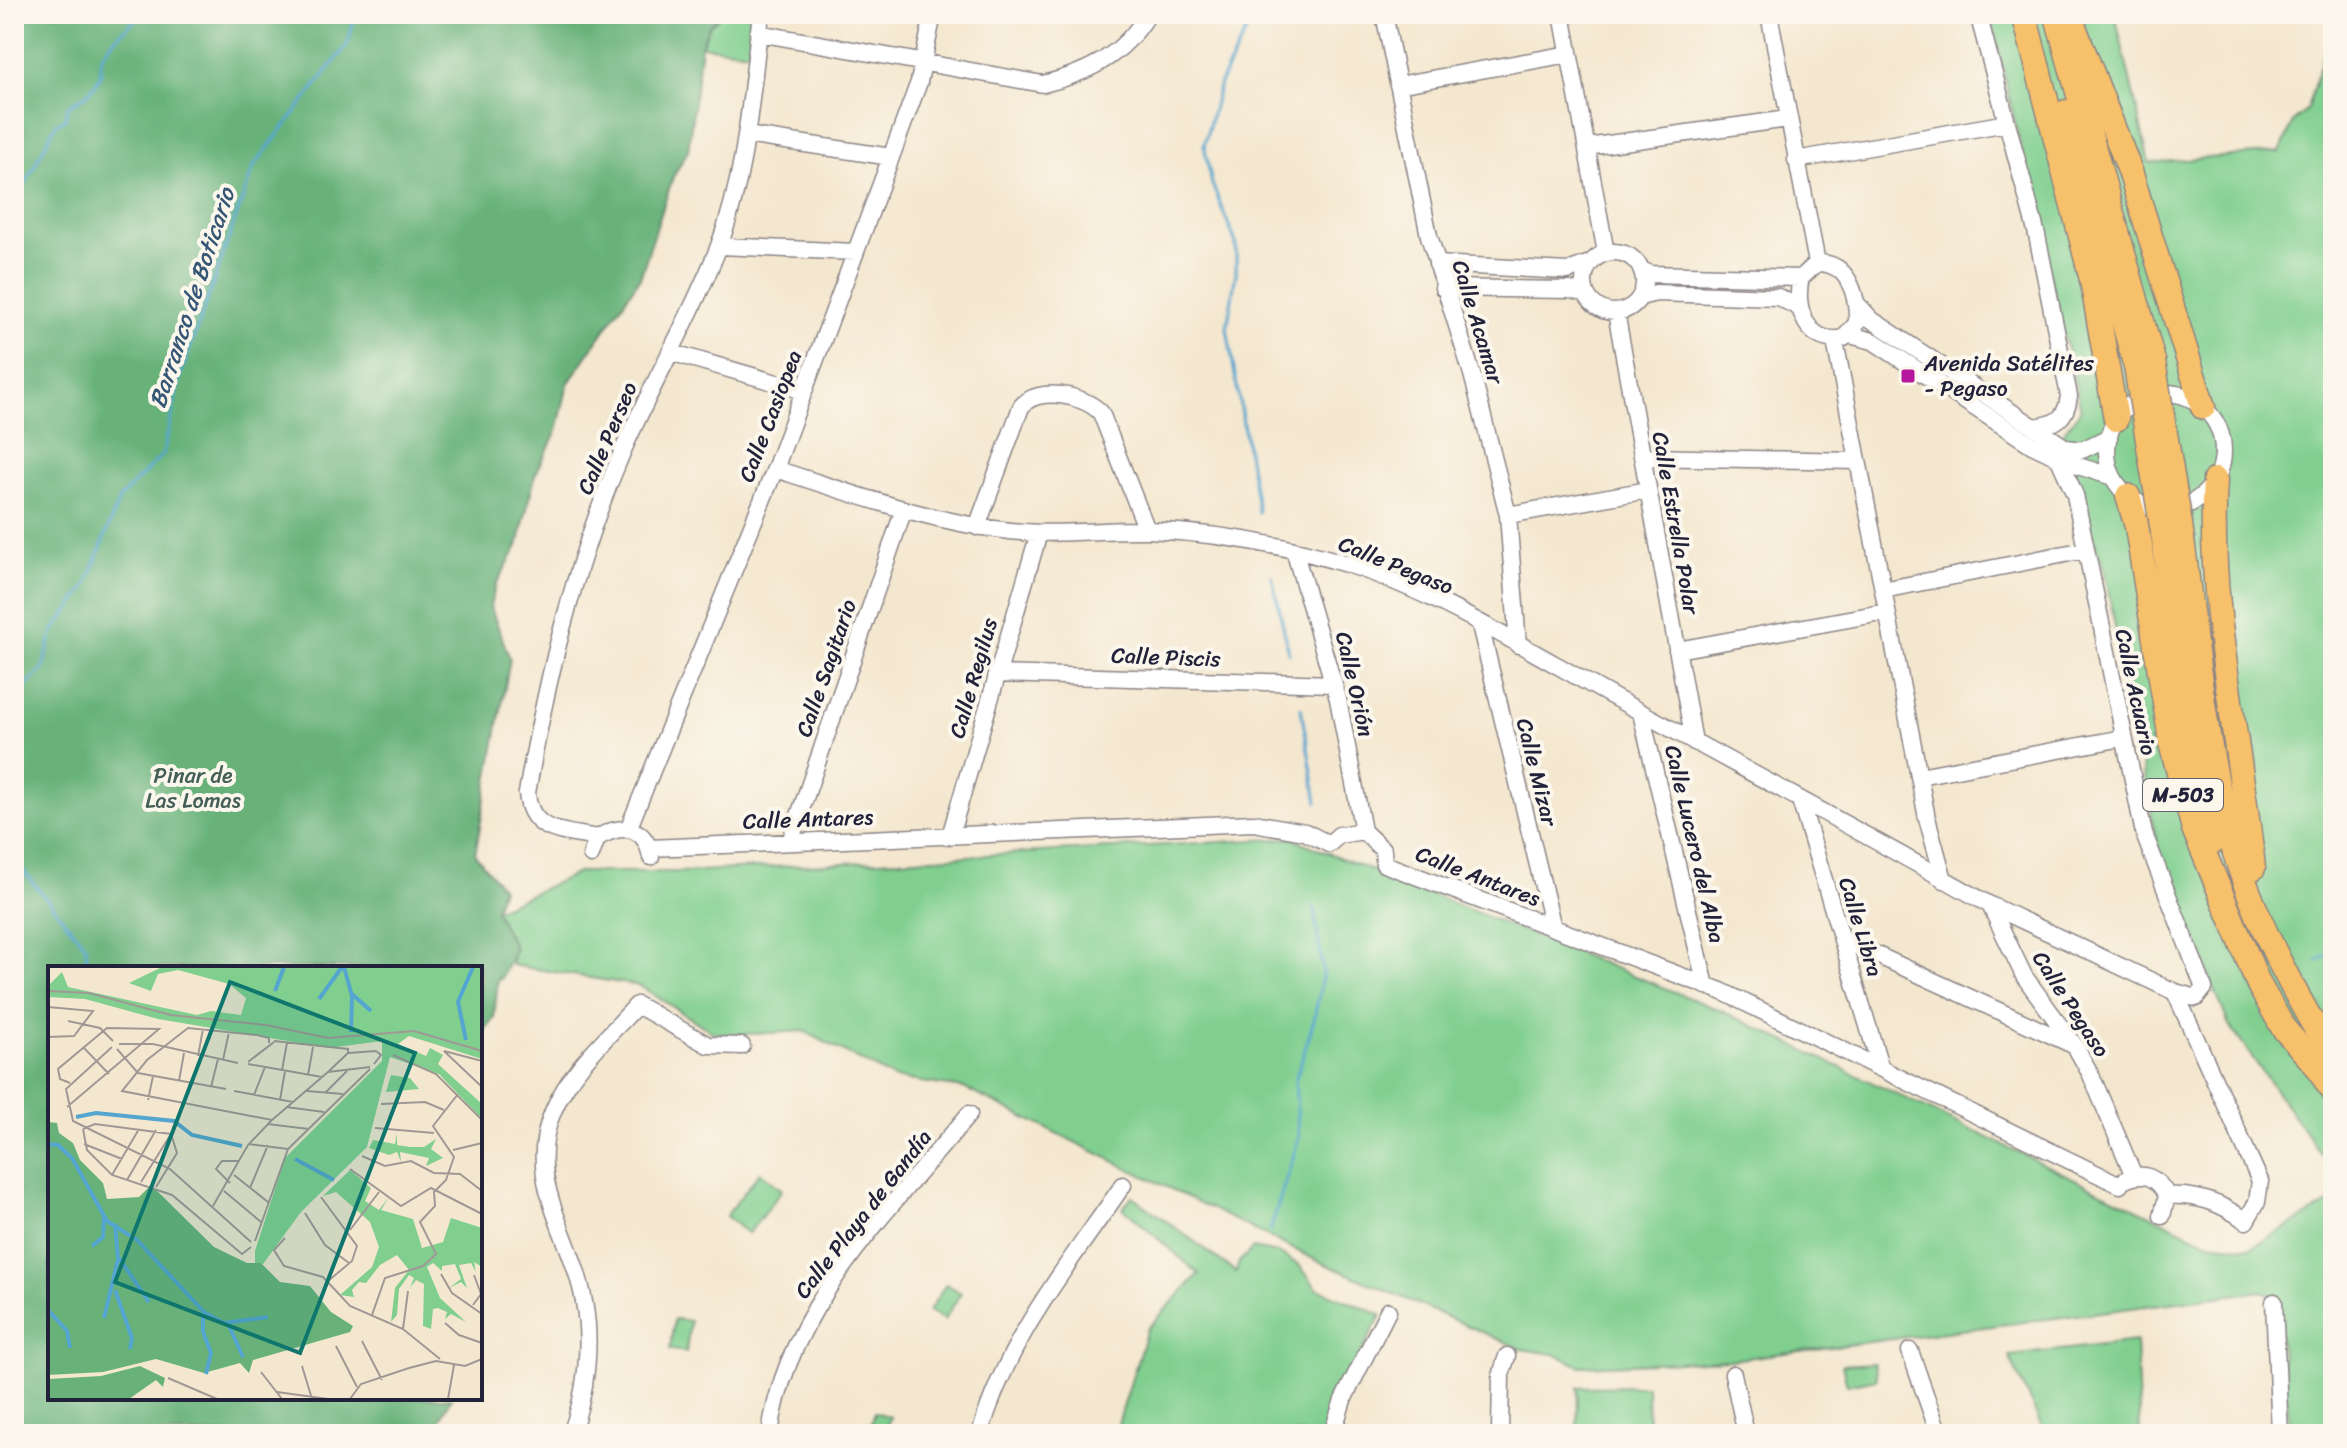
<svg xmlns="http://www.w3.org/2000/svg" width="2347" height="1448" font-family="Sriracha,sans-serif">
	<rect width="100%" height="100%" fill="#fbf7ec"/>
	<filter id="ink" filterUnits="userSpaceOnUse"><feTurbulence type="fractalNoise" baseFrequency=".0125" numOctaves="2"/><feDisplacementMap in="SourceGraphic" scale="16" xChannelSelector="R" yChannelSelector="G"/><feConvolveMatrix kernelMatrix="1 2 1 2 8 2 1 2 1" color-interpolation-filters="sRGB"/></filter>
	<filter id="wash" filterUnits="userSpaceOnUse"><feTurbulence type="fractalNoise" baseFrequency=".006" numOctaves="4" result="noise"/><feDisplacementMap in="SourceGraphic" scale="32" xChannelSelector="R" yChannelSelector="G"/><feGaussianBlur stdDeviation="1.8" result="paint"/><feColorMatrix in="noise" values="0 0 0 0 0 0 0 0 0 0 0 0 0 0 0 0 0 1.4 0 .05"/><feComposite in="paint" operator="in"/></filter>
	<g filter="url(#wash)">
		<rect width="100%" height="100%" fill="#f4e7cf"/>
		<path fill="#80cf8f" stroke="#517865" stroke-width="2" d="M722,14H754L749,52L701,46L710,25Z
			M1990,14H2115L2149,163L2280,152L2293,122L2307,109L2333,21V1171L2229,1025L2158,850L2104,569L2074,480L2063,433L2081,410Z
			M1291,838L1724,1012L2209,1243L2250,1248L2333,1201V1434H2291L2275,1298L2262,1291L1730,1360L1580,1366L1554,1354L1521,1349L1316,1260L964,1088L894,1078L804,1031L731,1035L714,1033L640,986L511,965L515,948L495,910L580,872H682Z
			M760,1172L782,1190L748,1234L726,1216Z
			M1132,1196L1236,1272L1239,1262L1253,1248L1278,1253L1299,1265L1318,1289L1381,1315L1332,1408L1324,1434H1115L1147,1329L1199,1274L1123,1208Z
			M946,1284L961,1293L944,1320L929,1311Z
			M674,1319L690,1321L686,1352L670,1350Z
			M2136,1341L2140,1434H2039L2044,1431L2009,1356Z
			M1874,1363L1877,1379L1847,1385L1842,1365Z
			M1647,1386L1648,1434H1577L1578,1387Z
			M875,1412L890,1417L884,1434H867Z"/>
		<path fill="#68b27a" stroke="#456a5a" stroke-width="2" d="M14,14H722L709,26L701,46L688,151L673,177L640,278L568,384L557,431L535,475L518,546L496,584L490,606L510,659L475,854L502,888L495,910L515,949L501,979L498,978L494,1018L480,1036V968H50V1398H451L433,1434H20L14,1425Z"/>
		<g fill="none" stroke-linecap="round" stroke-linejoin="round">
			<path stroke="#54a5cf" stroke-width="3" d="M1250,14L1248,28L1220,83L1204,145L1212,184L1236,243V273L1227,328L1258,512
				M14,206L56,124L65,119L68,106C80,100 96,89 100,75C102,65 98,61 105,51C114,36 130,26 142,14
				M1272,576L1289,653
				M14,684L30,683
				M1301,708L1317,802
				M14,774L25,687L43,669L52,633L86,587L119,499L163,454L180,377L254,166L348,44L355,14
				M14,860L86,946L87,968
				M2317,961L2333,952
				M1270,1231L1299,1138L1295,1081L1314,1020L1323,972L1314,907"/>
		</g>
	</g>
	<g filter="url(#ink)">
		<g fill="none" stroke-linecap="round" stroke-linejoin="round">
			<g stroke="#8b8485" stroke-width="19">
				<path id="minor" d="M1384,14L1429,236L1472,374L1508,515L1518,645
					M1562,14L1606,253
					M1769,14L1817,263
					M1978,14L2037,235L2069,396C2066,419 2057,424 2034,427
					M758,33L1043,84C1089,73 1123,55 1148,14
					M1398,85L1569,54
					M746,135L891,157
					M1587,147L1788,119
					M1796,160L2007,123
					M719,246L856,252
					M1584 282a30 30 0 1 1 60 0a30 30 0 1 1-60 0Z
					M1817,263C1849,262 1858,296 1857,323L1844,338C1808,347 1793,308 1801,278Z
					M1437,264L1568,271L1590,263
					M1641,270L1651,274L1801,278
					M1443,288L1569,290L1586,293
					M1640,297L1656,293L1778,297L1798,307
					M1857,304L1872,320L2066,448L2082,450L2109,437
					M1616,312L1694,742
					M1850,335L1873,341L2032,445L2072,464L2113,477
					M1835,341L1927,818L1944,880
					M670,352L804,391
					M2107 451a58 58 0 1 1 116 0a58 58 0 1 1-116 0Z
					M1642,457L1858,461
					M775,469C852,493 929,522 1010,531C1057,536 1102,529 1149,530C1216,533 1285,545 1350,565C1438,593 1533,653 1615,698C1740,767 1866,834 1990,905L2024,976L2075,1046L2091,1075L2134,1176
					M1508,515L1648,490
					M977,527L1021,407C1037,385 1085,395 1101,413L1147,530
					M1294,550L1338,699L1363,831
					M1883,590L2085,550
					M1480,625L1553,928
					M1677,650L1887,612
					M996,674L1334,684
					M1641,713L1706,986
					M1919,776L2123,738
					M1800,800L1880,1066
					M629,827L775,469L919,82L933,14
					M950,836L1039,533
					M597,838C564,831 530,834 527,793C547,678 574,564 621,455C651,385 691,318 719,246C747,172 751,92 761,14
					M790,842L904,509
					M649,848L1254,823L1305,832L1329,844L1339,835L1363,831L1383,850L1384,864L1721,991L2120,1185
					M591,855L597,838C622,823 645,825 651,857
					M1990,905L2175,992L2196,998L2204,988L2144,834L2075,495L2059,459
					M1842,939L2073,1045
					M2125,1180C2144,1171 2158,1177 2167,1196L2162,1216
					M2167,1196C2198,1194 2221,1203 2246,1221L2257,1202L2260,1181L2175,992
					M2274,1302L2280,1434
					M1910,1351L1939,1434
					M1733,1374L1746,1434
					M571,1434C586,1394 592,1345 584,1302C573,1235 522,1180 554,1109C572,1068 607,1038 637,1005L708,1045L742,1046
					M770,1434C786,1307 891,1209 969,1114
					M980,1434C1007,1339 1068,1265 1123,1185
					M1332,1434L1343,1400L1388,1311
					M1500,1434L1501,1375L1507,1356"/>
			</g>
			<g stroke="#8b8485" stroke-width="27">
				<path id="highway" d="M2024,14L2092,280L2116,419
					M2069,14L2130,171L2203,407
					M2058,20L2153,361
					M2066,112L2136,367
					M2215,480C2207,609 2240,740 2253,868
					M2128,496L2137,527L2172,747L2194,829L2259,985L2284,1029L2316,1065
					M2180,524C2197,646 2205,786 2252,901C2274,956 2303,1007 2333,1058
					M2163,532L2186,701L2214,841
					M2309,1053L2333,1092"/>
			</g>
			<use href="#minor" stroke="#fff" stroke-width="16"/>
			<use href="#highway" stroke="#f7c06b" stroke-width="24"/>
			<g stroke="#8b8485" stroke-width="27" stroke-linecap="butt">
				<path id="highway-bridge" d="M2153,361L2180,524
					M2136,367L2163,532"/>
			</g>
			<use href="#highway-bridge" stroke="#f7c06b" stroke-width="24"/>
		</g>
	</g>
	<rect fill="#b5179e" stroke="#fbf7ec" stroke-width="3" x="1900" y="368" width="16" height="16" rx="4"/>
	<g text-anchor="middle" dominant-baseline="central" stroke-width="8" stroke-linejoin="round" paint-order="stroke">
		<rect fill="#fbf7ec" stroke="#636270" stroke-width="2" x="2143" y="779" width="80" height="32" rx="6"/>
		<g font-size="20" font-weight="bold" fill="#22223b">
			<text x="2183" y="795">M-503</text>
		</g>
		<g font-size="22" fill="#22223b" stroke="#fbf7ec">
			<text transform="translate(1478 322) rotate(73)">Calle Acamar</text>
			<text transform="translate(770 416) rotate(-69)">Calle Casiopea</text>
			<text transform="translate(607 438) rotate(-67)">Calle Perseo</text>
			<text transform="translate(1676 523) rotate(80)">Calle Estrella Polar</text>
			<text transform="translate(1396 565) rotate(22)">Calle Pegaso</text>
			<text transform="translate(1166 657) rotate(2)">Calle Piscis</text>
			<text transform="translate(826 668) rotate(-71)">Calle Sagitario</text>
			<text transform="translate(973 678) rotate(-74)">Calle Regilus</text>
			<text transform="translate(1355 684) rotate(77)">Calle Orión</text>
			<text transform="translate(2136 692) rotate(78)">Calle Acuario</text>
			<text transform="translate(1537 772) rotate(76)">Calle Mizar</text>
			<text transform="translate(808 819) rotate(-2)">Calle Antares</text>
			<text transform="translate(1695 844) rotate(77)">Calle Lucero del Alba</text>
			<text transform="translate(1478 876) rotate(21)">Calle Antares</text>
			<text transform="translate(1861 927) rotate(73)">Calle Libra</text>
			<text transform="translate(2071 1004) rotate(57)">Calle Pegaso</text>
			<text transform="translate(863 1214) rotate(-52)">Calle Playa de Gandía</text>
		</g>
		<g font-size="22" fill="#22223b" stroke="#fbf7ec" text-anchor="start">
			<text x="1924" y="363">Avenida Satélites<tspan x="1924" dy="25">- Pegaso</tspan></text>
		</g>
		<g font-size="22" fill="#435f58" stroke="#fbf7ec">
			<text x="193" y="775">Pinar de<tspan x="193" dy="25">Las Lomas</tspan></text>
		</g>
		<g font-size="24" font-style="italic" fill="#365676" stroke="#fbf7ec">
			<text transform="translate(192 298) rotate(-72)">Barranco de Boticario</text>
		</g>
	</g>
	<g transform="translate(48 966)">
		<rect width="434" height="434" fill="#f4e7cf"/>
		<path d="M114,1H434V93L361,70L350,78L378,90L382,82L395,89L390,98L434,138V153L391,108L342,91L319,181L253,246L215,298L207,297V285L237,192L334,95V75L281,82L110,53L37,33L0,31V20L14,6L20,21L149,49L163,45L193,49L198,32L181,18L130,4L110,8L103,25L81,17ZM343,109L362,112L371,123L338,126ZM349,167V179L362,181H376L388,173L383,183L395,192L378,200L381,192L352,186L353,196L349,186L341,189L321,182L325,174L347,178ZM302,204L323,222L317,235L331,244L341,231L333,244L365,253L374,282L395,276L403,252L434,262V301L426,296L428,306L423,297L411,299L419,322L413,316L401,322L413,313L407,298L394,300V305L385,297L379,301L392,332L418,356L403,348L397,353L399,346L390,342L385,343L383,363L375,360L376,318L368,314L362,322L366,312L361,309L351,323L349,349L343,356L347,322L361,304L349,289L332,299L318,317L311,316L304,324L306,331L292,329L324,301L331,281L322,256L288,226L275,230Z" fill="#80cf8f"/>
		<path d="M0,156L9,157L11,167L25,177L32,194L55,217L59,233L91,231L103,219L166,281L199,297H213L232,316L262,320L283,346L305,360L302,366L205,394L201,407L192,397L156,407L108,393L55,406L0,409ZM92,400L117,412L115,421L108,414L81,433H0V413L53,410Z" fill="#68b27a"/>
		<path fill="none" stroke="#54a5cf" stroke-width="4" d="M296,1L304,30L303,66M227,25L236,1M304,28L323,45M271,33L294,1M418,74L410,36L425,1M28,151L48,147L126,155L144,169L194,180M0,178L10,179L24,192L59,255L89,274L156,346L181,360L195,391M247,193L286,214M44,280L55,271L56,251M71,292L101,336M67,324L84,372L82,383M0,344L19,365L22,382M155,346V366L163,387L158,408M56,352L70,293L67,258M176,357L220,351"/>
		<path fill="none" stroke="#a09894" stroke-width="2" d="M0,25L41,27L123,49L218,59L280,72L366,65L434,85M0,41L45,45L26,70L0,71M20,55L52,62L65,75M226,75L300,83V87M221,77V72L209,69L140,62L99,94L74,125L224,154M71,78H105L190,97M35,81L61,108M64,81L18,123L25,155L122,203L203,276M69,83L90,107L178,123M300,87L328,85L333,89L326,98M345,89L388,108L434,154M150,90L155,63M175,94L181,66M434,95L396,85L434,121M200,96L226,76M200,98L274,111M234,104L239,77M280,106L300,87M260,109L265,81M131,115L136,87M163,121L170,93M186,125L245,136M259,125L295,128M277,127L299,105M206,129L217,101M100,134L105,110M232,134L237,105M333,138L377,136L396,144M19,141L111,63L59,62L10,103L12,113L22,117M238,141L276,146M219,158L261,163M327,162L386,167M35,163L39,184L64,209L124,229L194,288L203,281M35,163L47,158L123,168L129,187L108,221M36,178L74,193M201,178L240,183M405,184L434,177M314,190L337,200L363,195L386,207L412,208L434,225M302,203L353,240L383,222L434,248M64,209L91,163M186,209L220,236M79,214L108,164M93,216L123,168M182,217L168,203L174,195H191M202,222L220,179M176,225L213,256M273,231L309,280L304,295L280,315M165,240L200,179L224,154L280,106L322,101M257,247L277,279L301,297M302,264L331,226M237,272L226,284L236,300L275,311L302,340L355,363L392,393M207,275L240,183L322,103M393,308L404,327L434,348M425,339L433,328L426,309M324,349L337,312L375,300L388,288L372,256L387,240L386,226L398,214L406,191L385,160L410,128M397,357L411,369L434,377M355,363L360,325M314,375L334,414M288,380L309,421M254,400L264,433M213,406L234,433M120,412L169,433M229,426L280,433M302,433L313,418L361,402L388,395L417,400L434,393M400,433L406,399"/>
		<path fill="#0f766e" fill-opacity="0.15" stroke="#0f766e" stroke-width="4" d="M182,16L367,87L252,387L67,316Z"/>
		<rect width="434" height="434" fill="none" stroke="#22223b" stroke-width="4"/>
	</g>
	<rect width="2347" height="1448" fill="none" stroke="#fbf7ec" stroke-width="48"/>
</svg>
